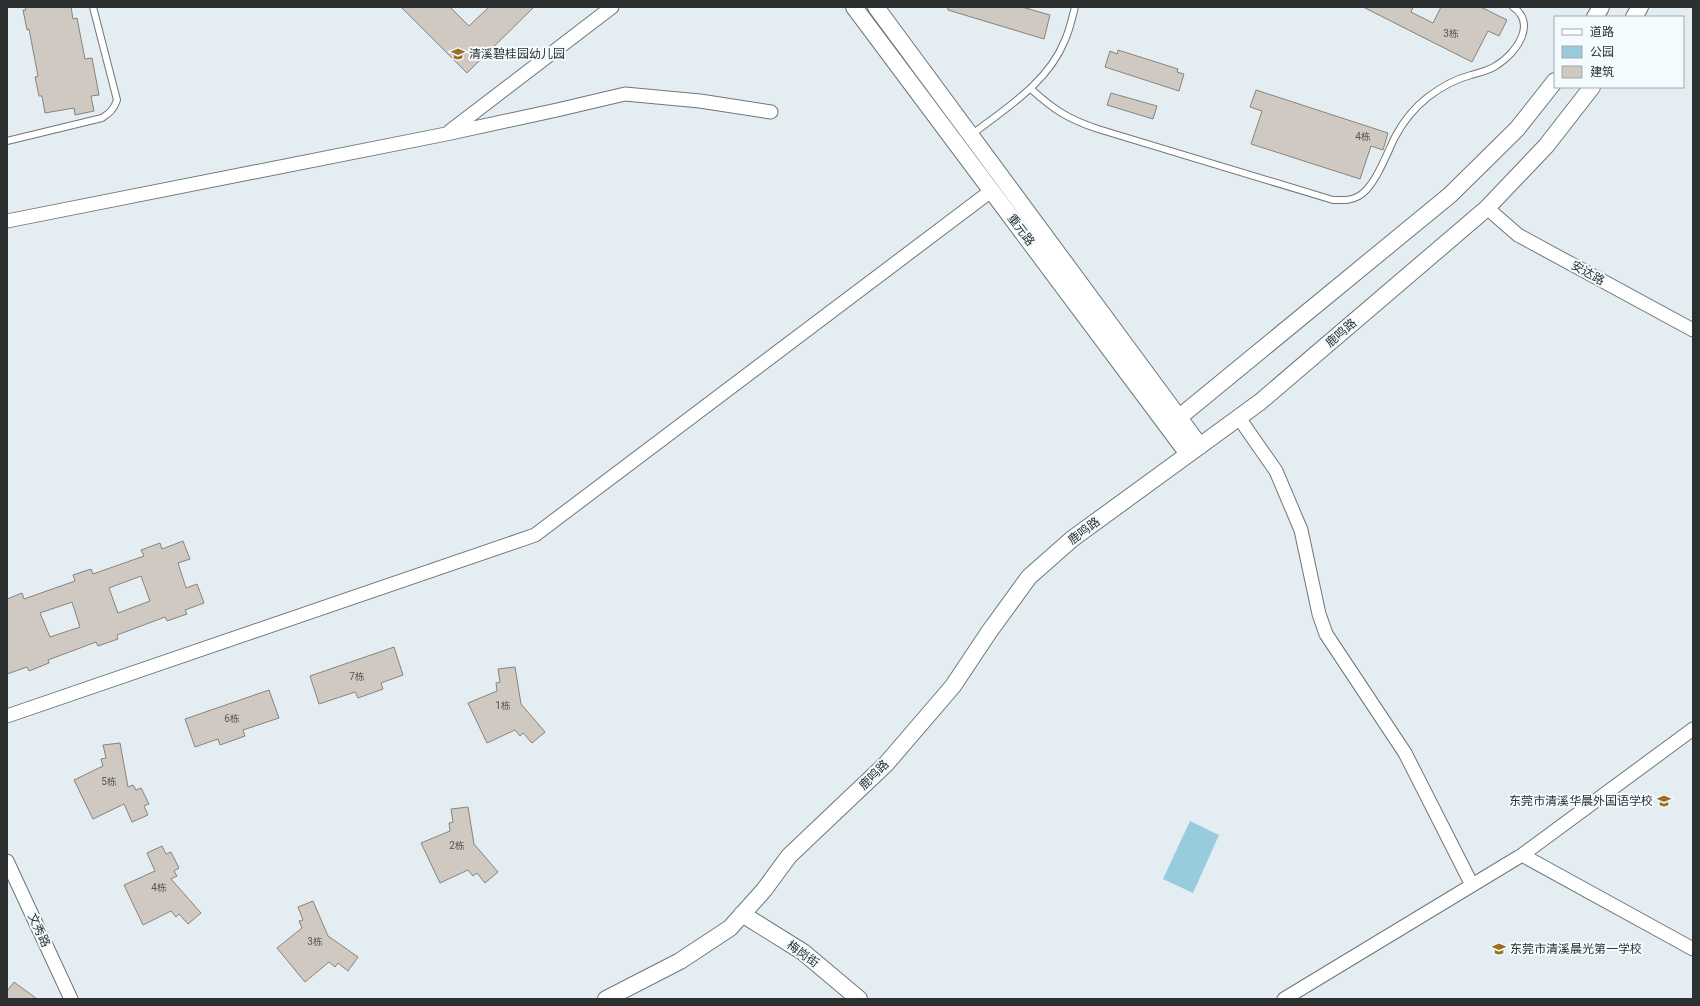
<svg xmlns="http://www.w3.org/2000/svg" width="1700" height="1006" font-family="Roboto,'Noto Sans SC',sans-serif">
	<rect width="100%" height="100%" fill="#e4eef2"/>
	<path fill="#98cbdc" d="M1190,821L1219,835L1193,893L1163,879Z"/>
	<path fill="#cfc9c2" stroke="#88837c" fill-rule="evenodd" d="M25,7H71L73,19L77,18L85,59L92,58L99,95L91,96L94,111L75,115L74,108L45,113L42,96H39L35,77L38,76L29,29L27,30L23,10H26Z
		M401,7H450L469,26L489,7H534L467,73Z
		M948,7H1022L1050,15L1044,39L948,10Z
		M1363,7H1413L1411,12L1433,23L1441,7H1481L1507,20L1499,36L1488,31L1472,62Z
		M1118,50L1178,69L1177,72L1184,74L1179,91L1105,67L1110,51L1117,54Z
		M1256,90L1388,133L1383,150L1371,146L1360,179L1251,144L1262,111L1250,107Z
		M1111,93L1157,106L1153,119L1107,105Z
		M183,541L190,559L178,563L186,588L197,584L204,603L185,610L187,614L167,621L165,617L117,635L118,639L98,646L96,642L48,660L49,663L29,671L27,667L7,674V599L22,593L24,599L75,581L73,575L91,569L93,574L144,556L141,550L160,543L162,549ZM141,576L150,601L118,613L109,588ZM72,602L80,627L50,637L40,613Z
		M394,647L403,675L381,683L383,689L358,698L355,692L319,704L310,676Z
		M515,667L521,704L545,732L532,743L523,733L520,736L515,730L487,743L468,703L497,691L496,683L500,682L498,669Z
		M269,690L279,718L243,730L245,736L220,745L218,739L195,747L185,719Z
		M120,743L128,787L133,785L136,790L141,788L149,804L144,806L148,815L132,822L124,804L93,819L74,780L103,766L101,759L106,758L103,745Z
		M468,807L474,844L498,872L485,883L477,873L473,876L468,870L440,883L421,843L450,831L449,823L453,822L451,809Z
		M162,846L166,854L171,852L179,868L174,871L177,876L171,879L201,913L188,924L179,914L176,917L171,911L143,925L124,885L155,871L147,853Z
		M313,901L328,936L358,957L348,971L338,963L335,967L329,962L305,982L277,948L302,928L299,921L303,920L298,907Z
		M14,982L37,999H7V991Z"/>
	<g fill="none" stroke-linecap="round" stroke-linejoin="round">
		<g stroke="#6e777a" stroke-width="8">
			<path id="service" d="M1031,89C1054,110 1068,119 1098,129L1333,200C1342,200 1350,201 1359,196C1375,187 1387,153 1395,137C1403,122 1415,107 1428,97C1441,87 1456,79 1471,75C1480,72 1489,71 1497,65C1515,54 1538,24 1513,7
				M971,135C1006,108 1048,83 1065,40C1070,29 1072,18 1075,7
				M7,141L102,118C110,113 114,109 117,100L93,7"/>
		</g>
		<g stroke="#6e777a" stroke-width="15">
			<path id="minor" d="M450,131L612,7
				M1487,208L1518,235L1693,330
				M7,221L446,134L557,110L625,94L700,101L771,112
				M1239,418L1276,471L1301,530L1319,614L1326,634L1405,753L1472,885
				M7,716L535,535L991,191
				M1522,855L1693,949
				M7,861L71,999
				M1284,999L1522,855L1693,729"/>
		</g>
		<g stroke="#6e777a" stroke-width="18">
			<path id="tertiary" d="M854,7L1188,454
				M876,7L1200,446
				M1595,17L1601,7
				M1634,17L1640,7
				M1171,424L1450,195L1517,129L1555,81
				M742,914L803,952L859,999
				M606,999L680,961L730,928L764,890L789,856L886,764L953,686L989,632L1029,577L1072,539L1260,402L1487,208L1546,146L1592,87"/>
		</g>
		<use href="#service" stroke="#fff" stroke-width="6"/>
		<use href="#minor" stroke="#fff" stroke-width="13"/>
		<use href="#tertiary" stroke="#fff" stroke-width="16"/>
	</g>
	<defs>
		<g id="school-bare" transform="scale(1.08)"><path d="M0-5L7-2L0 1L-7-2ZM-4 1L0 2.5L4 1V4Q0 6-4 4Z" fill="#9d6e20" stroke="#f3fbfe" stroke-width="2.5" paint-order="stroke"/></g>
	</defs>
	<g fill-rule="evenodd">
		<use href="#school-bare" x="458" y="54"/>
		<use href="#school-bare" x="1664" y="801"/>
		<use href="#school-bare" x="1499" y="949"/>
	</g>
	<g text-anchor="middle" dominant-baseline="central" stroke-width="4" stroke-linejoin="round" paint-order="stroke">
		<g font-size="10" fill="#555655">
			<text x="1451" y="33">3栋</text>
			<text x="1363" y="136">4栋</text>
			<text x="357" y="676">7栋</text>
			<text x="503" y="705">1栋</text>
			<text x="232" y="718">6栋</text>
			<text x="109" y="781">5栋</text>
			<text x="457" y="845">2栋</text>
			<text x="159" y="887">4栋</text>
			<text x="315" y="941">3栋</text>
		</g>
		<g font-size="12" fill="#2c3031" stroke="#f3fbfe" text-anchor="start">
			<text x="469" y="54">清溪碧桂园幼儿园</text>
			<text x="1653" y="801" text-anchor="end">东莞市清溪华晨外国语学校</text>
			<text x="1510" y="949">东莞市清溪晨光第一学校</text>
		</g>
		<g font-size="12" fill="#2c3031" stroke="#f3fbfe">
			<text transform="translate(1021 230) rotate(53)">重元路</text>
			<text transform="translate(1588 273) rotate(29)">安达路</text>
			<text transform="translate(1341 333) rotate(-41)">鹿鸣路</text>
			<text transform="translate(1084 531) rotate(-37)">鹿鸣路</text>
			<text transform="translate(874 775) rotate(-45)">鹿鸣路</text>
			<text transform="translate(39 930) rotate(65)">文秀路</text>
			<text transform="translate(803 954) rotate(36)">梅岗街</text>
		</g>
	</g>
	<rect width="1700" height="1006" fill="none" stroke="#2c3031" stroke-width="16"/>
	<rect x="1554" y="16" width="130" height="72" fill="#f3fbfe" stroke="#a3aaac"/>
	<rect x="1562" y="29" width="20" height="6" fill="#ffffff" stroke="#a3aaac"/>
	<text x="1590" y="36" font-size="12" fill="#2c3031">道路</text>
	<rect x="1562" y="46" width="20" height="12" fill="#98cbdc" stroke="#a3aaac"/>
	<text x="1590" y="56" font-size="12" fill="#2c3031">公园</text>
	<rect x="1562" y="66" width="20" height="12" fill="#cfc9c2" stroke="#a3aaac"/>
	<text x="1590" y="76" font-size="12" fill="#2c3031">建筑</text>
</svg>
